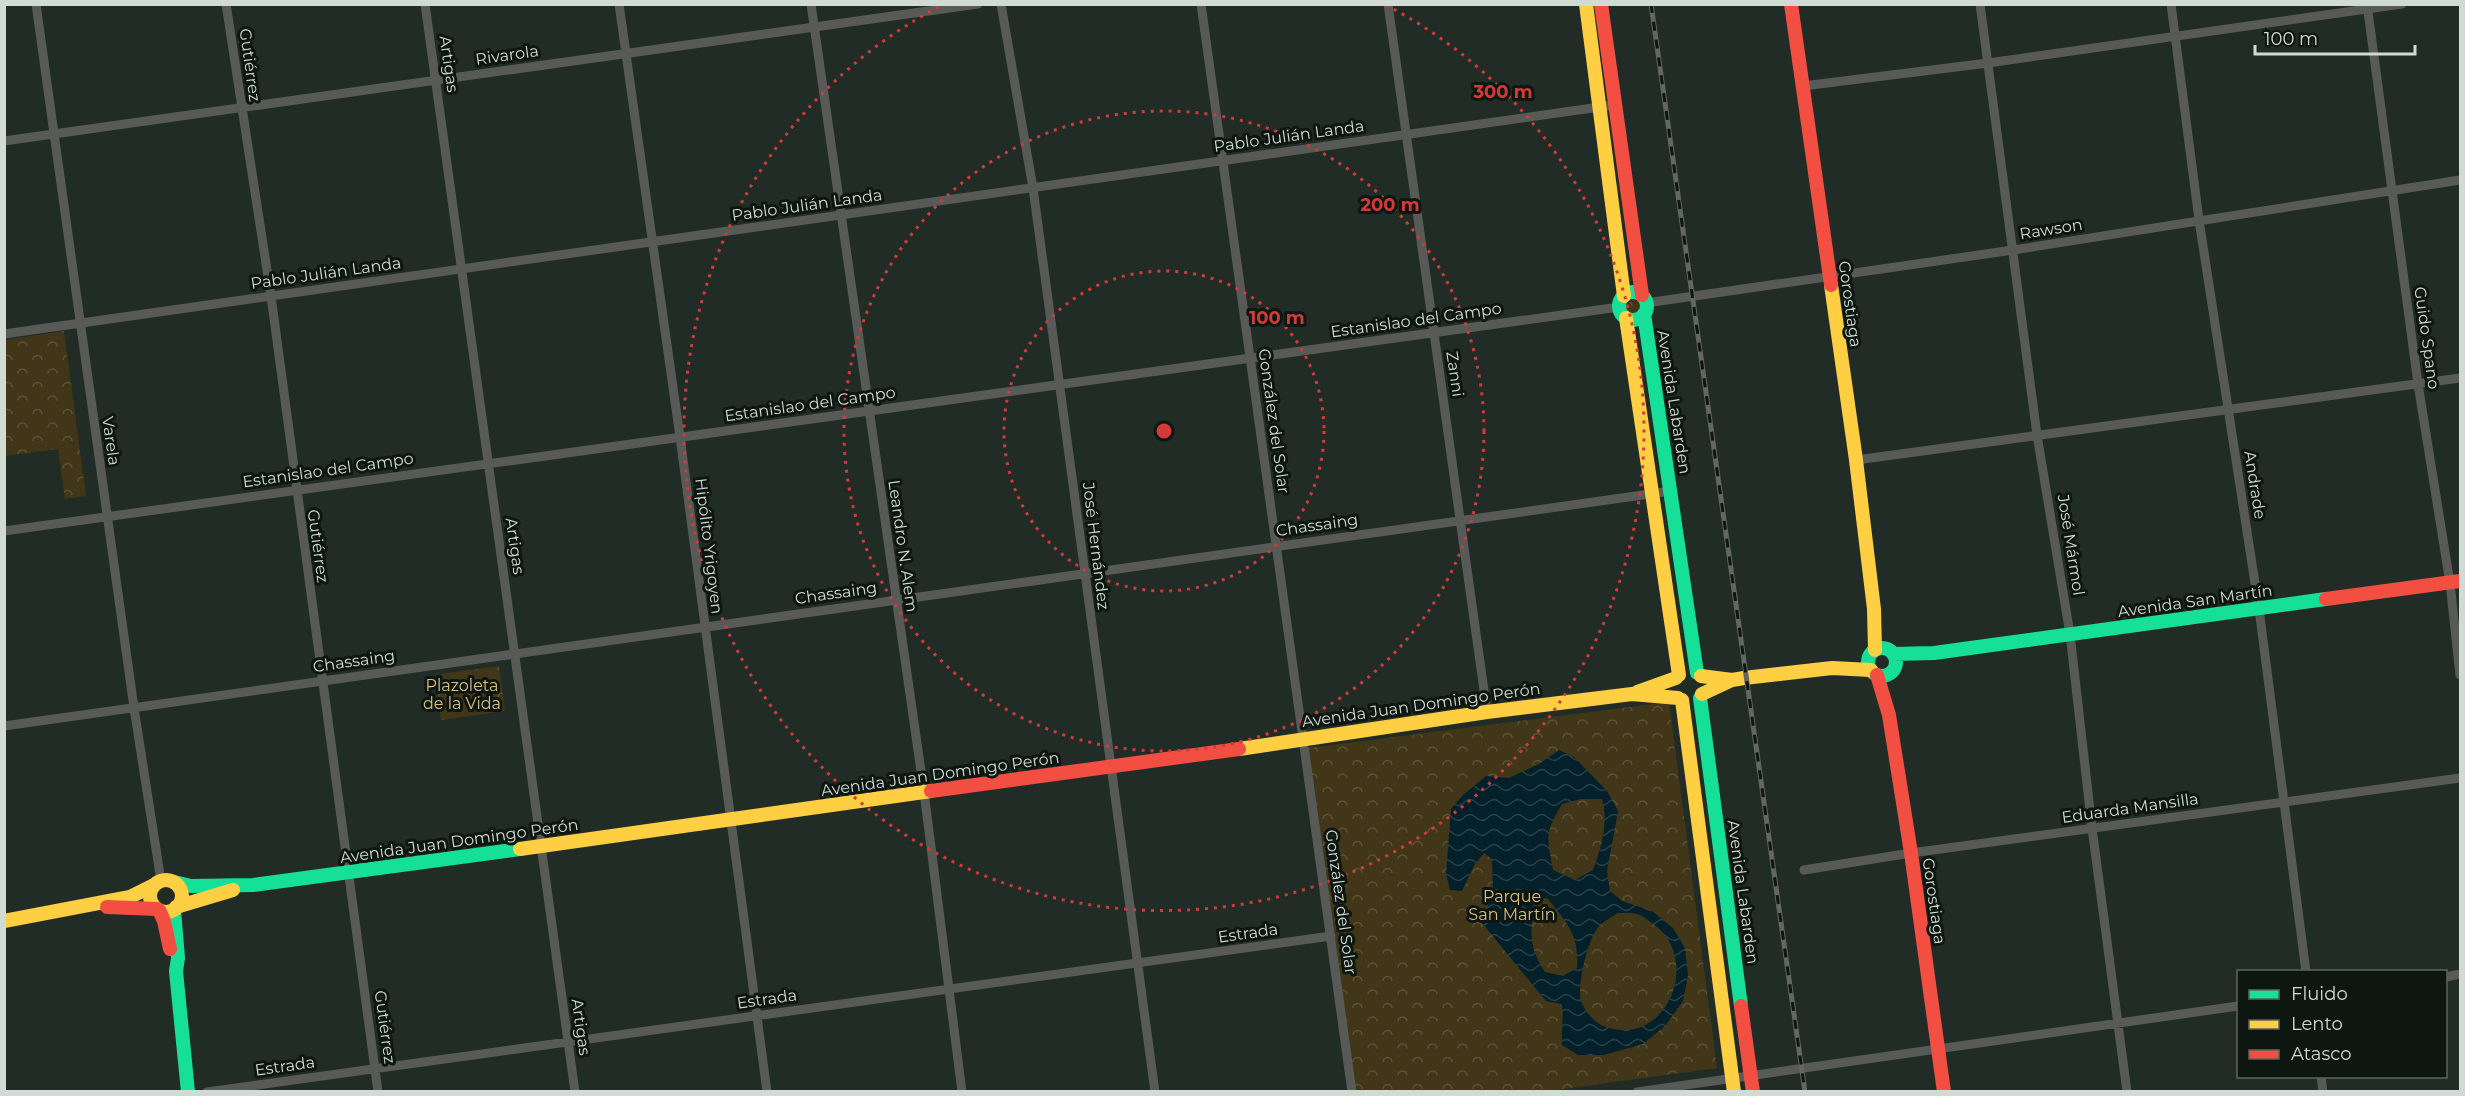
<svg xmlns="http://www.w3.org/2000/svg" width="2465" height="1096" font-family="Montserrat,sans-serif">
	<defs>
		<pattern id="park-crowns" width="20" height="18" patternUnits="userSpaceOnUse" patternTransform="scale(1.5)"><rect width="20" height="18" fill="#413617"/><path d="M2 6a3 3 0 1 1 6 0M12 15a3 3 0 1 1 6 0" fill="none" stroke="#5b5238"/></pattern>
		<pattern id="water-waves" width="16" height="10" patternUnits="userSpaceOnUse" patternTransform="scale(1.5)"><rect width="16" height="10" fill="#03202b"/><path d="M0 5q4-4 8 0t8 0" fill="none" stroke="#274049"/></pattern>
	</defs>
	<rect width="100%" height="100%" fill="#222c26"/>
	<path fill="url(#park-crowns)" d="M1627 308a8 8 0 1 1 16 0a8 8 0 1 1-16 0Z
		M64,331L86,496L65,499L58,449L4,456L5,340Z
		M499,666L505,711L441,720L435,675Z
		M1669,702L1717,1068L1541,1092L1353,1091L1308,748Z"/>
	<path fill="url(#water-waves)" fill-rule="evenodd" d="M1559,750L1574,757L1607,791L1618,811L1607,871L1610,891L1622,901L1652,911L1673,928L1685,948L1688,975L1683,1001L1666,1025L1643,1044L1604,1055H1578L1562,1045C1561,1031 1564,1018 1562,1004L1546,1001L1482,923L1493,891L1492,859L1484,853L1475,864L1462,891L1450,890L1446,874L1451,809L1463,795L1486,776L1509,778L1539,764ZM1581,799H1602C1609,822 1601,849 1593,870L1575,880L1553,870C1547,837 1544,834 1562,804ZM1547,898C1566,921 1580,936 1577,968L1563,976L1545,972C1527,945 1531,930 1534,899ZM1618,913C1624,913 1631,912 1637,914C1642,915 1647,920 1652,923C1705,959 1665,1053 1601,1025C1593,1021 1584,1010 1581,1001C1577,985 1588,938 1599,926C1604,921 1612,917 1618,913Z"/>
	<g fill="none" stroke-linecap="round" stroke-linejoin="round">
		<path stroke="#575a57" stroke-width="9" d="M36,4L134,708L161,881
			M226,4L271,296L378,1092
			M425,4L575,1092
			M619,4L680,437L767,1092
			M811,4L924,792L962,1092
			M1001,4L1033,188L1155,1092
			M1201,4L1352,1092
			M1388,4L1487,712
			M1980,4L2037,435L2070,634L2092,828L2127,1092
			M2171,4L2199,220L2259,609L2306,972
			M2367,4L2418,384L2450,583L2460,675
			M1803,86L1988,63L2402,4
			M4,141L978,4
			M1646,303L2013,250L2460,180
			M4,334L1614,105
			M1856,460L2460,378
			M4,531L1619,307
			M4,726L1671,491
			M1804,870L1911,853L2460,778
			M2446,977L2460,974
			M2321,1076L2323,1092
			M207,1092L1331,936
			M1637,1092L2238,1006"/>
		<path stroke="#16e098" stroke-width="14" d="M1619 306a14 14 0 1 1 28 0a14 14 0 1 1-28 0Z
			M1644,314L1697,673
			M1868 662a14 14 0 1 1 28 0a14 14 0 1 1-28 0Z
			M1893,654L1934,653L2326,599
			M1700,698L1741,1006
			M174,882L191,886L253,885L520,849
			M174,910L178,958L176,971L188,1092"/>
		<path stroke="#ffcf43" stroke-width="14" d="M1586,4L1624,296
			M1831,285L1856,460L1874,609L1875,650
			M1626,318L1679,675
			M1701,676L1732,680
			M1637,692L1676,678
			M1702,694L1732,680L1744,678L1832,668L1871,670
			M1682,700L1734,1092
			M1239,749L1487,712L1632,694L1678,698
			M520,849L931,791
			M150 896a16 16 0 1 1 32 0a16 16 0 1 1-32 0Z
			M176,907L233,890
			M4,921L130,897L154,885"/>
		<path stroke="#f24e42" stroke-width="14" d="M1601,4L1642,295
			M1791,4L1831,285
			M2326,599L2460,581
			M1877,675L1889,715L1911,853L1944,1092
			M931,791L1239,749
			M107,907L157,909
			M159,910L164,921L170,949
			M1741,1006L1753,1092"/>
		<g stroke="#636662" stroke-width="5">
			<path id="rail" d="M1651,4L1805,1092"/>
		</g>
		<use href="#rail" stroke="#0e1611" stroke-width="3" stroke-dasharray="9" stroke-linecap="butt"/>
	</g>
	<g fill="none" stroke="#d53a39" stroke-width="3" stroke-dasharray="3 6">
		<circle cx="1164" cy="431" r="160"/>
		<circle cx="1164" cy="431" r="320"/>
		<path d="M1386 5A480 480 0 1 1 942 5"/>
	</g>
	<g text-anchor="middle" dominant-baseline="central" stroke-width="6" stroke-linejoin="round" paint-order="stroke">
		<g font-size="16" fill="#d0dbd3" stroke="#0e1611">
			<text transform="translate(507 55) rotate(-8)">Rivarola</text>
			<text transform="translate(449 64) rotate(82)">Artigas</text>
			<text transform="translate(250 65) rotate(82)">Gutiérrez</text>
			<text transform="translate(1289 136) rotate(-8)">Pablo Julián Landa</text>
			<text transform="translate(807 205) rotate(-8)">Pablo Julián Landa</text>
			<text transform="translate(2051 229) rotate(-9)">Rawson</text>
			<text transform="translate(326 273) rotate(-8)">Pablo Julián Landa</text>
			<text transform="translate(1850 304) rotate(82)">Gorostiaga</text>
			<text transform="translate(1416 320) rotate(-8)">Estanislao del Campo</text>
			<text transform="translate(2427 338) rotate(82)">Guido Spano</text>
			<text transform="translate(1455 374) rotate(82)">Zanni</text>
			<text transform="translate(1674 402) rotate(81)">Avenida Labarden</text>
			<text transform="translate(810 404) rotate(-8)">Estanislao del Campo</text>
			<text transform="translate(1274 421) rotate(82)">González del Solar</text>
			<text transform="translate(111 441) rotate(82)">Varela</text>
			<text transform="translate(328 470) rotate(-8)">Estanislao del Campo</text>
			<text transform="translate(2255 485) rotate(81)">Andrade</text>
			<text transform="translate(1317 525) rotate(-8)">Chassaing</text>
			<text transform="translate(2071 545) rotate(81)">José Mármol</text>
			<text transform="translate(318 546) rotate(82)">Gutiérrez</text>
			<text transform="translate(515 546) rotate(82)">Artigas</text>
			<text transform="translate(709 546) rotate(83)">Hipólito Yrigoyen</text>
			<text transform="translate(903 546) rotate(82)">Leandro N. Alem</text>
			<text transform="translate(1096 546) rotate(83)">José Hernández</text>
			<text transform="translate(836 593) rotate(-8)">Chassaing</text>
			<text transform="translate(2195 601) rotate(-8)">Avenida San Martín</text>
			<text transform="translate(354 661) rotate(-8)">Chassaing</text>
			<text transform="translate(1421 705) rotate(-8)">Avenida Juan Domingo Perón</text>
			<text transform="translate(940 774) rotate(-8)">Avenida Juan Domingo Perón</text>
			<text transform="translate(2130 808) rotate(-8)">Eduarda Mansilla</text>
			<text transform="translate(459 841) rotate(-8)">Avenida Juan Domingo Perón</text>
			<text transform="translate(1743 892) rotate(82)">Avenida Labarden</text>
			<text transform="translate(1934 901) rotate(82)">Gorostiaga</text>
			<text transform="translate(1341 902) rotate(82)">González del Solar</text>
			<text transform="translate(1248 933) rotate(-8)">Estrada</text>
			<text transform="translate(767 999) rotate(-8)">Estrada</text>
			<text transform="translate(385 1027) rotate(82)">Gutiérrez</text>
			<text transform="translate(581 1027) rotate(82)">Artigas</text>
			<text transform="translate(285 1066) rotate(-8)">Estrada</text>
		</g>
		<g font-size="16" fill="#dabf81" stroke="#0e1611">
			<text x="462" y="685">Plazoleta<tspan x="462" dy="18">de la Vida</tspan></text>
			<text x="1512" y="896">Parque<tspan x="1512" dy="18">San Martín</tspan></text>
		</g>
	</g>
	<circle cx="1164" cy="431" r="9" fill="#d53a39" stroke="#0e1611" stroke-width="3"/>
	<g font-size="18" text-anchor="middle" font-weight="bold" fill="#d53a39" stroke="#0e1611" stroke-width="6" stroke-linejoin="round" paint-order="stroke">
		<text x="1503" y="98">300 m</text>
		<text x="1390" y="211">200 m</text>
		<text x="1277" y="324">100 m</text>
	</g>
	<rect width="2465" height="1096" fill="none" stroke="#d0dbd3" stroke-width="12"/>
	<rect x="2237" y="970" width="210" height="108" fill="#0e1611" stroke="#5c655f" stroke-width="1.5"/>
	<rect x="2249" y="990" width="30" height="9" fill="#16e098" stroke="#5c655f" stroke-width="1.5"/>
	<text x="2291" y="1000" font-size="18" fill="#d0dbd3">Fluido</text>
	<rect x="2249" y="1020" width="30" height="9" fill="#ffcf43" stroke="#5c655f" stroke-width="1.5"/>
	<text x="2291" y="1030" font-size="18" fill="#d0dbd3">Lento</text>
	<rect x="2249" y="1050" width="30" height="9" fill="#f24e42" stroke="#5c655f" stroke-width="1.5"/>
	<text x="2291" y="1060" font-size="18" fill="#d0dbd3">Atasco</text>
	<path d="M2255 45v9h160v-9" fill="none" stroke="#d0dbd3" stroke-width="3"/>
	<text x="2264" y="45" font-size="18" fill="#d0dbd3" stroke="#0e1611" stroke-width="4.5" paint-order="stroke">100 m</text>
</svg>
